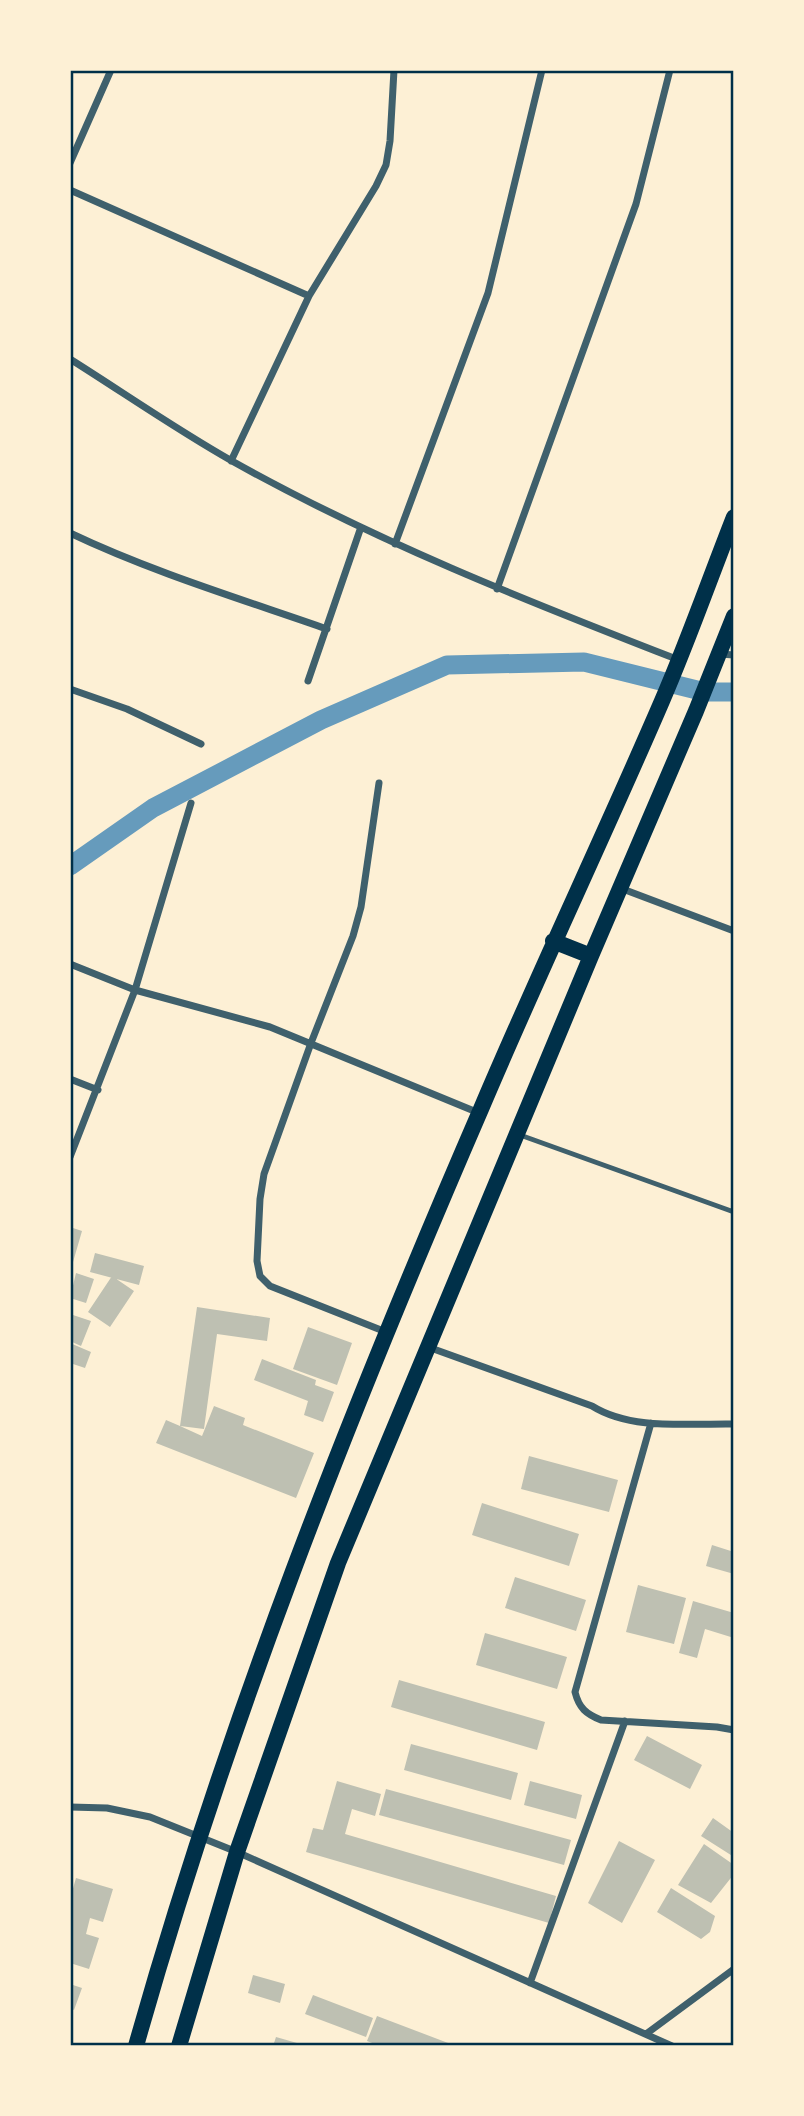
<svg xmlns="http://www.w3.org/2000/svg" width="804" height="2116" font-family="'DejaVu Sans',sans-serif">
	<rect width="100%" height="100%" fill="#fdf0d5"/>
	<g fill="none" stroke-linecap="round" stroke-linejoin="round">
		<path stroke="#669bbc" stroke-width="19" d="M70,866L153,808L321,720L447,665L584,662L705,692H734"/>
	</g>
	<path fill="#bec0b2" d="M70,1227L82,1231L71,1269H70Z
		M95,1253L144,1266L139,1285L90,1272Z
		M76,1273L94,1279L86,1303L70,1298Z
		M112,1276L134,1291L110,1327L88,1312Z
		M197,1307L270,1318L267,1341L217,1334L204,1429L180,1426L202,1436L214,1406L245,1418L243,1425L314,1453L296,1498L156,1443L166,1420L180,1426Z
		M70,1314L91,1321L81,1346L70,1341Z
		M308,1327L352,1343L337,1385L293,1369Z
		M70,1343L91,1352L85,1368L70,1363Z
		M262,1359L316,1380L315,1385L334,1392L323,1422L304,1415L308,1401L254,1380Z
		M529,1456L618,1480L609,1512L521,1489Z
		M482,1503L579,1534L569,1566L472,1535Z
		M712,1545L734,1552V1574L706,1566Z
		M515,1577L586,1600L576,1631L505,1608Z
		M638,1585L686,1598L674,1644L626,1632Z
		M693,1601L734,1613V1638L705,1629L697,1658L679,1653Z
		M485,1633L567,1657L557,1689L476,1665Z
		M399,1680L545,1722L537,1750L391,1707Z
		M647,1736L702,1765L690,1789L634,1760Z
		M411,1744L518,1773L511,1800L404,1770Z
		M337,1781L381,1794L375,1816L352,1809L345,1834L556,1896L549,1923L306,1852L313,1828L323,1830Z
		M530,1781L582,1795L576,1819L524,1805Z
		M386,1789L571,1840L564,1865L379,1815Z
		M713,1818L734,1833V1857L701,1836Z
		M619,1841L655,1860L622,1923L588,1903Z
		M704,1844L734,1865V1874L711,1903L678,1885Z
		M76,1878L113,1889L103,1922L90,1918L86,1934L99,1938L89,1969L70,1963V1899Z
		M671,1888L715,1916L710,1932L701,1939L657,1912Z
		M253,1975L285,1984L280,2003L248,1993Z
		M70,1984L82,1988L74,2010L70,2008Z
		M313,1995L373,2018L366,2037L305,2014Z
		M377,2016L456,2046H380L367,2041Z
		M276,2037L304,2045V2046H273Z"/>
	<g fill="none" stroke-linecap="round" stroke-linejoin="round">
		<path stroke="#3f606c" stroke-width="5" d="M520,1135L734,1212"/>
		<path stroke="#3f606c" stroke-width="7" d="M70,163L111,70
			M70,190L309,296
			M70,359C124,393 177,430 232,461C375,541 527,601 679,660
			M231,461L309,296L376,186L386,165L390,141L394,70
			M70,533C152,572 241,599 327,629
			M395,544L488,293L542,70
			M497,589L636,204L670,70
			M720,654L734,655
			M308,681L361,527
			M70,689L127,709L201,744
			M379,783L361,907L353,936L311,1043L264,1174L260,1199L257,1261L260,1276L270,1286L386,1332
			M620,888L734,931
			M70,964L135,990L270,1027L479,1113
			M70,1079L98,1090
			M70,1157L135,990L191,803
			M428,1347L592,1406C632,1431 689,1423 734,1424
			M651,1423L575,1692C579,1708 586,1714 601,1720L717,1727L734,1730
			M70,1807L107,1808L150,1817L237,1852L672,2046
			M530,1983L625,1721
			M646,2034L734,1969"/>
		<path stroke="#003049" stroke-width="16" d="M553,941L591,956
			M136,2046C226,1726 349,1414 481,1109C539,972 603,838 662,701C688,641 710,578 734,517
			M179,2046L237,1852L338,1563L591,956L696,711L734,616"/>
	</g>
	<rect width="804" height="2116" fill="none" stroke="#fdf0d5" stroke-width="144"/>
	<rect x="72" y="72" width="660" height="1972" fill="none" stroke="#003049" stroke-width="2.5"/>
</svg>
